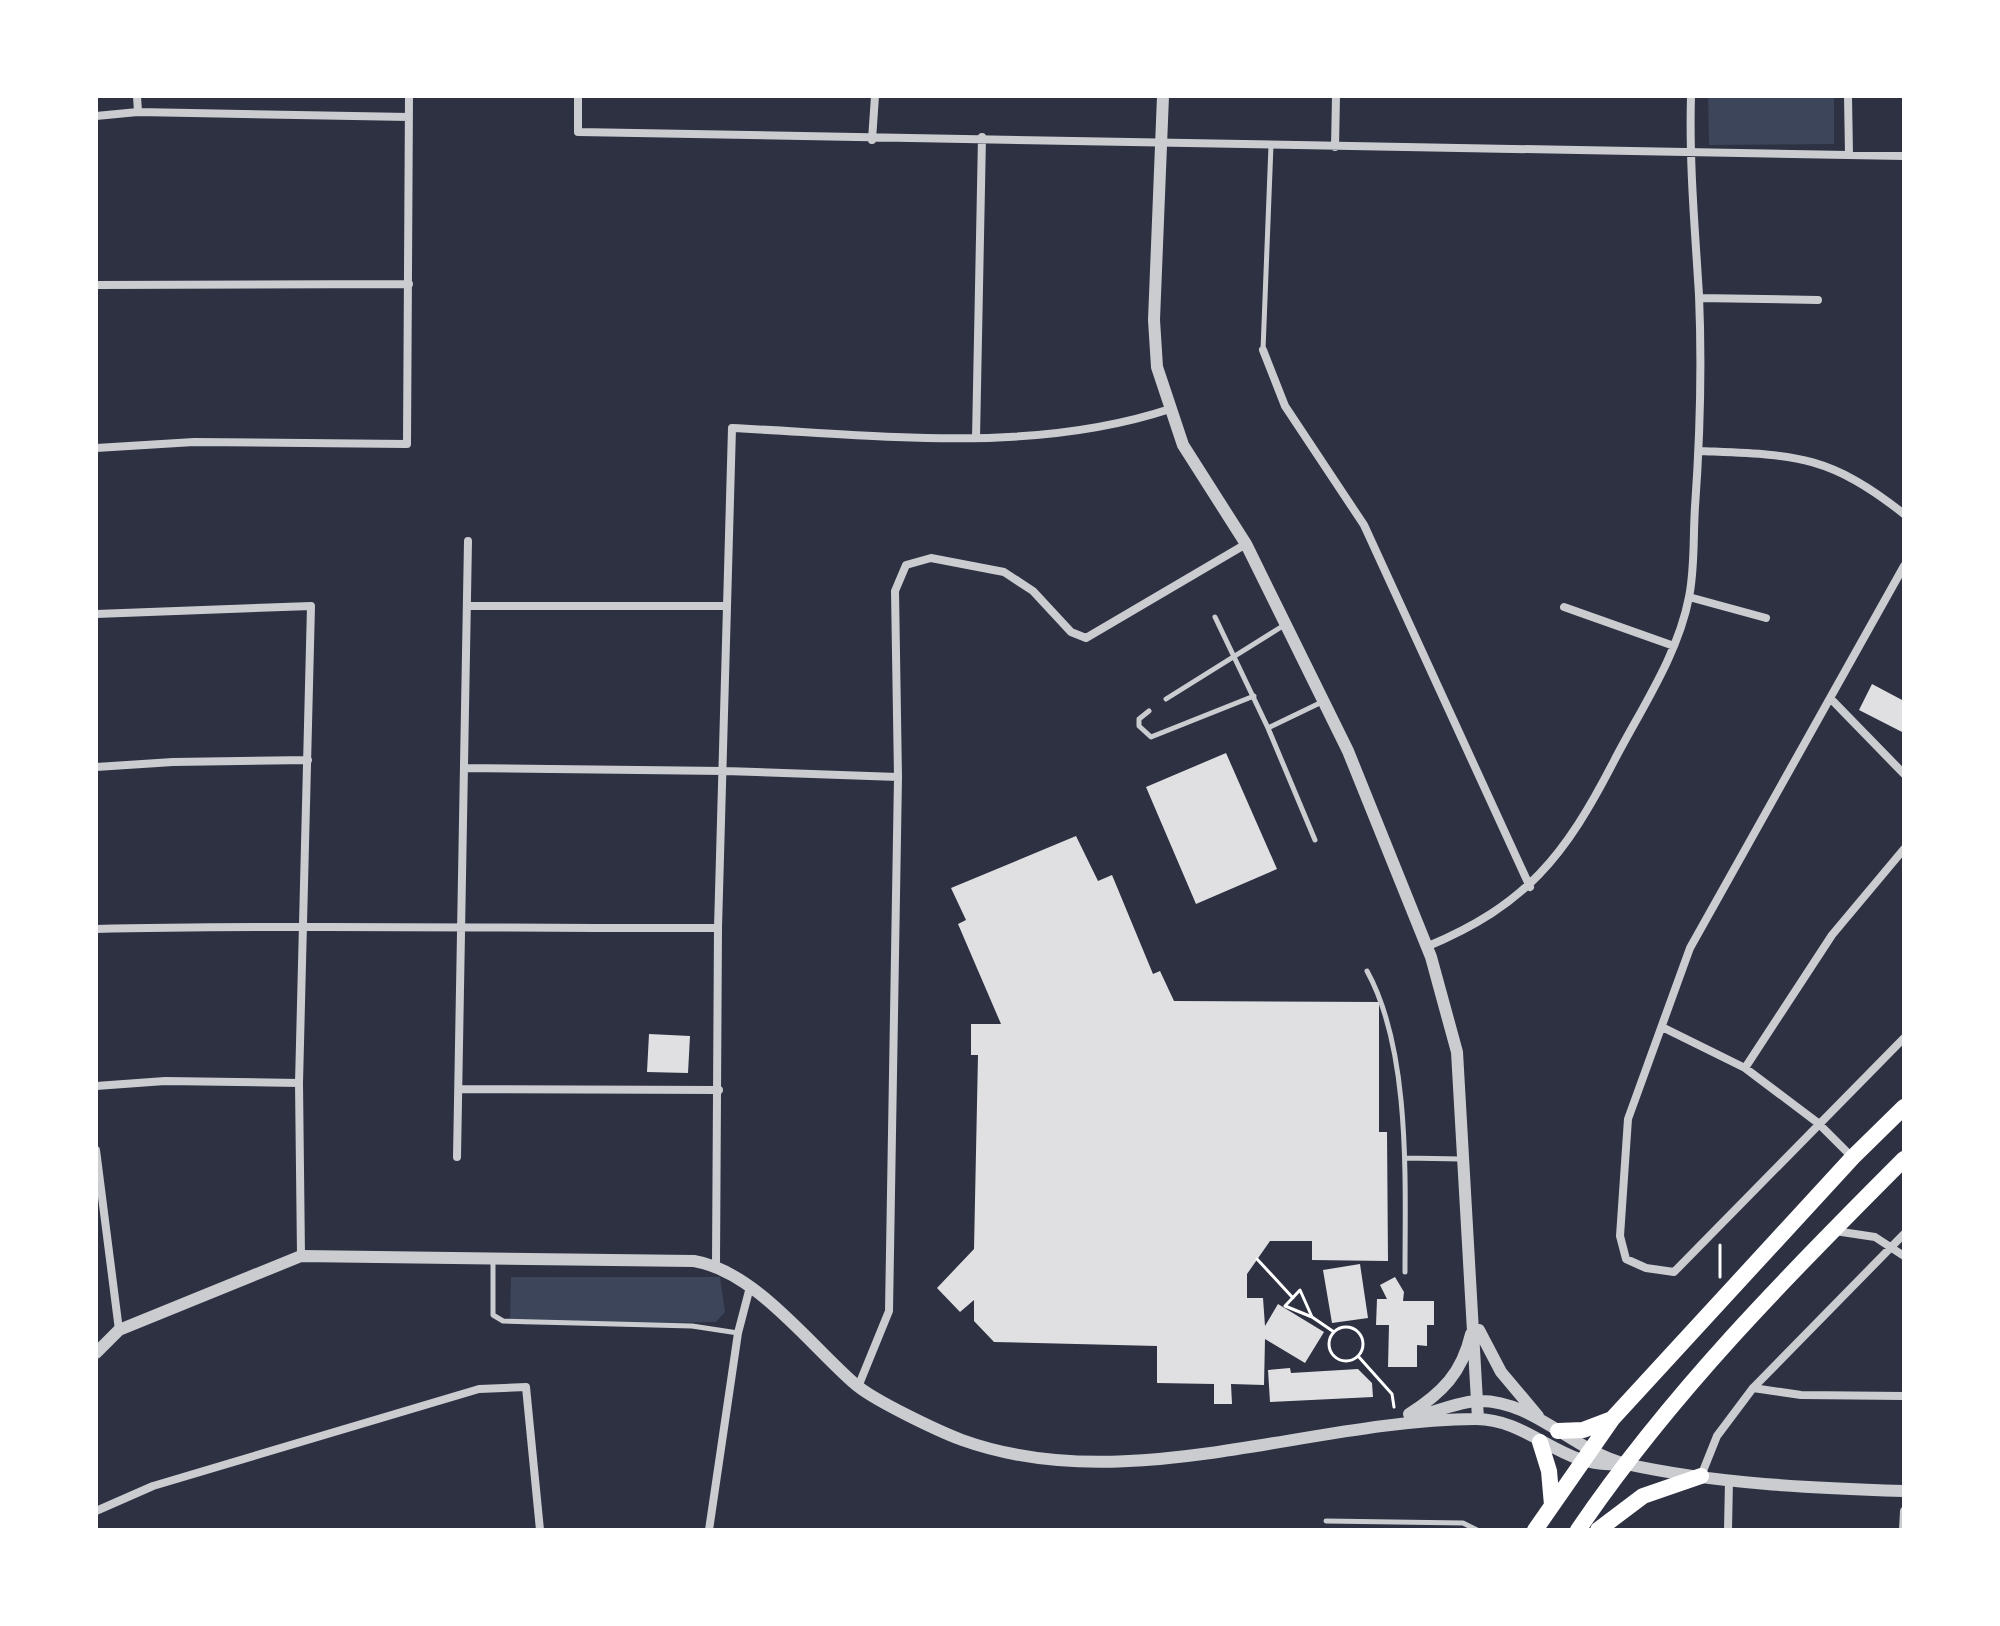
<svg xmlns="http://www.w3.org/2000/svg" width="2000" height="1626" font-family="'Fira Sans',sans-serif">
	<rect width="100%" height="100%" fill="#2d3142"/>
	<path fill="#3c4559" d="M1708,96H1834V144L1709,145Z
		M511,1277H720L725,1312L716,1322L525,1325L510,1319Z"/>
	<path fill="#e0e0e3" d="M1872,684L1904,701V733L1859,710Z
		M1226,753L1277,869L1196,904L1146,787Z
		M1076,836L1098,881L1112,875L1153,974L1160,971L1174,1001L1379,1002V1132H1387L1388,1261L1312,1260V1241H1270L1247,1274V1298H1263L1265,1326L1278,1304L1324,1332L1305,1363L1265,1339L1264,1385L1231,1384L1232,1404H1214V1384L1157,1383V1346L994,1342L974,1321V1300L960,1312L937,1288L974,1249L978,1055H971V1024H1001L958,924L966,920L951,888Z
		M649,1034L690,1036L688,1073L647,1072Z
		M1360,1264L1368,1318L1332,1323L1323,1270Z
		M1395,1277L1404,1292L1403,1301H1434V1325H1427V1346L1417,1345V1367H1388L1389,1325H1376L1377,1299H1387L1380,1285Z
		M1290,1368L1291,1373L1358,1369L1372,1383L1373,1397L1270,1402L1268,1370Z"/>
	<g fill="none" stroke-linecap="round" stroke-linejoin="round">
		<path stroke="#fff" stroke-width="3" d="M1720,1245V1277
			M1257,1259L1293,1298
			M1312,1317L1300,1290L1285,1306L1312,1317L1334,1332
			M1329 1344a17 17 0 1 1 34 0a17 17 0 1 1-34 0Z
			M1358,1356L1392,1394L1394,1407"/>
		<path stroke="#caccd0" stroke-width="5" d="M1263,350L1271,145
			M1215,617L1268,728L1315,840
			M1166,699L1286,624
			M1149,711L1139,719V726L1151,737L1254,696
			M1268,728L1324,701
			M1367,971C1411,1051 1405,1181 1405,1272
			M1405,1158L1461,1159
			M493,1260V1315L503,1321L692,1326L738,1333
			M1326,1521L1463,1523L1477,1530"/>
		<path stroke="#caccd0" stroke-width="8" d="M137,96L138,112
			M578,96V132L1904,156
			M1848,96L1849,155
			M96,116L138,112L409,117
			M872,140L875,96
			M1335,147L1336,96
			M96,285L409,284
			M1699,298L1818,300
			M1263,350L1285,406L1364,525L1530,887
			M976,438L982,137
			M96,448L194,442L407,444L409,96
			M1699,451C1793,455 1827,453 1904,514
			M1904,566L1690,948L1628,1119L1620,1236L1626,1259L1646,1268L1674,1272L1904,1038
			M1689,597L1766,618
			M467,606H727
			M1564,607L1674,646
			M96,614L311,606L299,1083L301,1256
			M1830,698L1904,774
			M96,767L173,762L308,760
			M465,768L725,771L898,777
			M96,929C303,924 510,929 718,928
			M1426,947C1527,905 1565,856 1614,761C1641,709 1678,655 1689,597C1695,568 1693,536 1695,507C1700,437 1702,365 1699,295C1695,229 1689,163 1691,96
			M1662,1027L1745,1068L1818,1123L1852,1157
			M1745,1068L1832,935L1904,849
			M96,1086L165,1081L299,1083
			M459,1089L719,1090
			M96,1150L119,1330
			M457,1157L468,541
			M1835,1231L1875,1237L1904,1256
			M716,1264L718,928L732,428C877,435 1030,455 1170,409
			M858,1387L889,1311L898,777L895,591L906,565L931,558L1004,572L1033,591L1071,632L1086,638L1246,544
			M1753,1388L1801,1395L1904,1396
			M1701,1476L1717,1436L1753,1388L1904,1234
			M96,1511L153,1486L479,1389L526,1387L540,1530
			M709,1530L738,1333L750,1287
			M1728,1530L1729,1480
			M1903,1530L1904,1511"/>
		<path stroke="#caccd0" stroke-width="12" d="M1163,96L1154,320L1157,367L1183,445L1246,544L1348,751L1431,957L1457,1052L1478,1419
			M1479,1330L1501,1372L1538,1416
			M96,1353L119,1330L301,1256L694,1261C755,1271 809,1344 855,1384C873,1400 938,1431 962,1440C1126,1499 1307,1420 1476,1419C1532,1419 1564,1473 1623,1463
			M1409,1414C1442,1393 1462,1373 1471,1334
			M1417,1417C1436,1411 1456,1403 1476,1401C1532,1398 1574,1452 1626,1464C1717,1484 1811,1488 1904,1491"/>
		<path stroke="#fff" stroke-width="16" d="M1558,1431L1583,1430L1612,1419
			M1540,1442L1549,1471L1552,1505
			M1535,1530L1613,1418L1853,1157L1904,1107
			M1578,1530C1671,1393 1788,1275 1904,1159
			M1598,1530L1643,1496L1701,1476"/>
	</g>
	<rect width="2000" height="1626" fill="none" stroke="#ffffff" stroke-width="196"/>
</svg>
